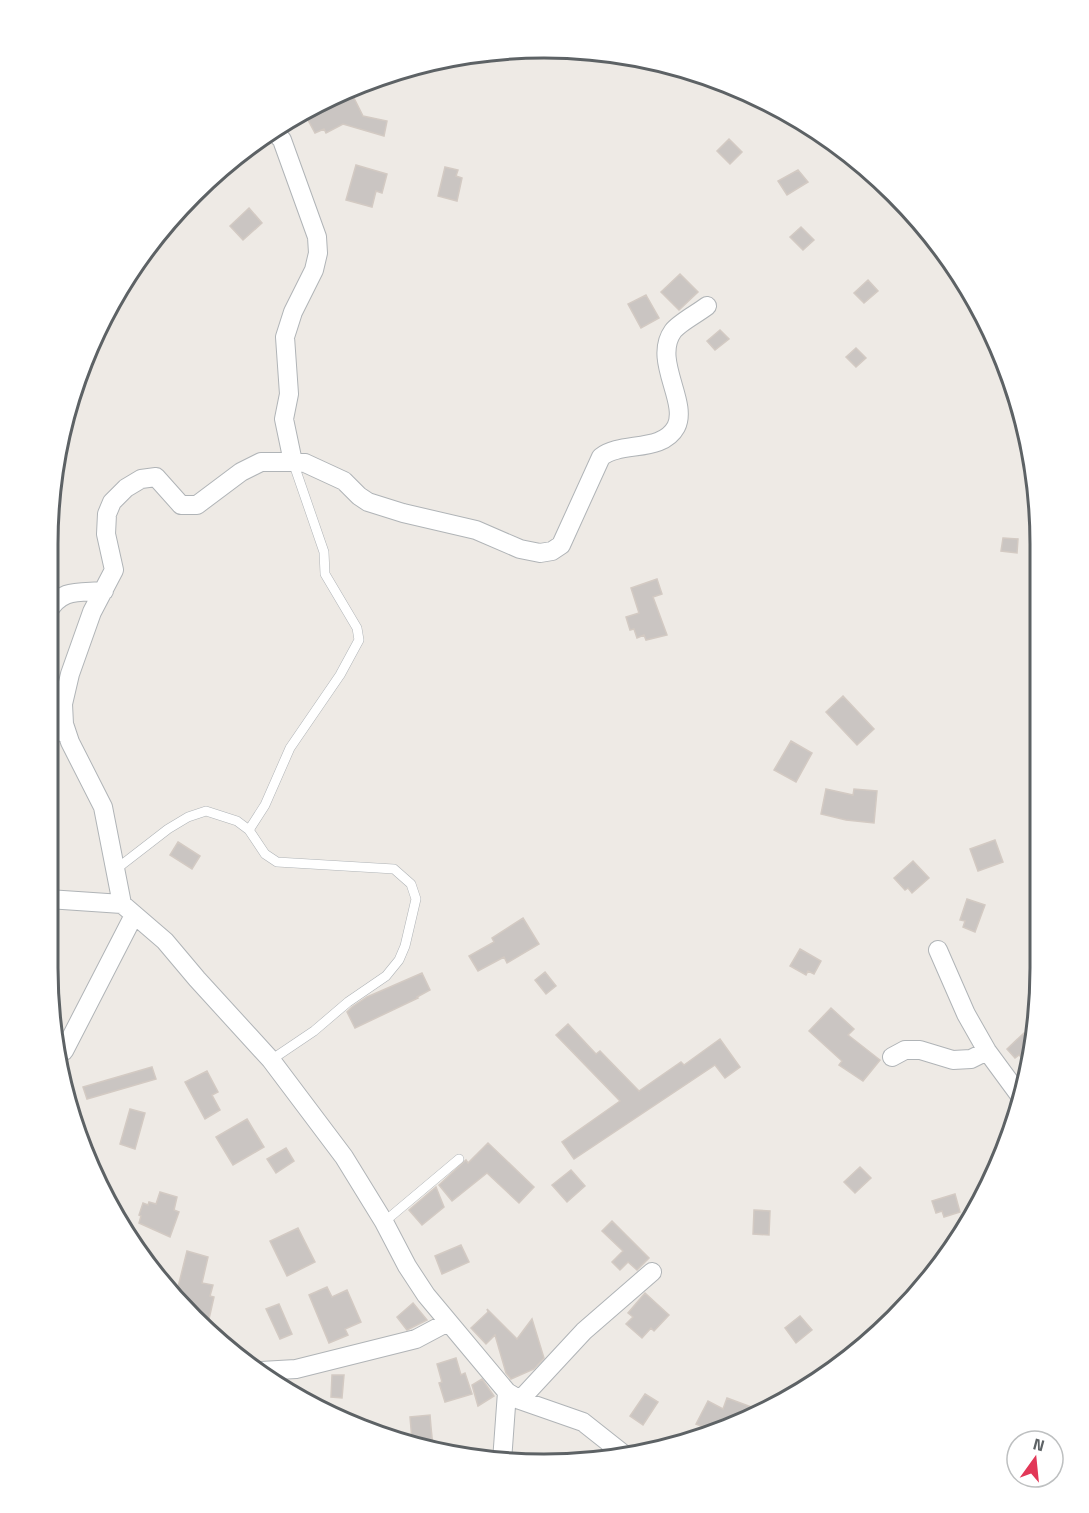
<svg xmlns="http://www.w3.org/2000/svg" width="1089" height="1513" font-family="'Titillium Web',sans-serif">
	<rect width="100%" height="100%" fill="#eeeae5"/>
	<path fill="#cac5c2" stroke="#d3cac3" stroke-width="1.5" d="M350,90L363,116L387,121L384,136L343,124L326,133L324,129L315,133L307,118L314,115L310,108Z
		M729,139L742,152L730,164L717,151Z
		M356,165L387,174L382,193L376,191L372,207L346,200Z
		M445,167L458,170L456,176L462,178L457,201L438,196Z
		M798,170L808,182L787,195L778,181Z
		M249,208L262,223L243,240L230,226Z
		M801,227L814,240L803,250L790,237Z
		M680,274L698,292L679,310L661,292Z
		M868,280L878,291L864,303L854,293Z
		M646,295L659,318L641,328L628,304Z
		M720,330L729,339L715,350L707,341Z
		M856,348L866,358L856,367L846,357Z
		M1003,538L1018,539L1017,553L1001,551Z
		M657,579L662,594L653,597L667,635L646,640L644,635L637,638L634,629L630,630L626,617L639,613L631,588Z
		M843,696L874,729L857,745L826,712Z
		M791,741L812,753L796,782L774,770Z
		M826,789L853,795L854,789L877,791L874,823L846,820L821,814Z
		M995,840L1003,862L978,871L970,849Z
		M178,842L200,856L192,869L170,855Z
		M913,861L929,878L912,893L908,888L905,890L894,878Z
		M967,899L985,905L975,932L963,927L965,921L960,920Z
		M523,918L539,944L507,963L504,957L478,971L469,956L494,942L492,938Z
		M800,949L821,961L814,974L808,971L806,975L790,966Z
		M545,972L556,986L546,994L535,980Z
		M422,973L430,990L417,997L418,998L355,1028L347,1012L352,1007L367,997Z
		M831,1008L854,1029L848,1035L880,1060L863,1081L839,1065L842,1061L809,1031Z
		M568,1024L596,1054L600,1051L639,1091L681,1062L684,1065L720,1039L740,1067L725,1078L715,1065L574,1159L562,1142L620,1101L556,1035Z
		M1024,1033L1033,1042L1031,1055L1025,1061L1019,1055L1015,1058L1007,1049Z
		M152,1067L156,1079L87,1099L83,1087Z
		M207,1071L218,1092L212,1095L220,1110L205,1119L185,1082Z
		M130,1109L145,1113L135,1149L120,1144Z
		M247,1119L264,1147L233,1165L216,1137Z
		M488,1143L534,1187L519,1203L487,1173L452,1201L439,1185L466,1160L468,1163Z
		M286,1148L294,1161L276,1173L267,1159Z
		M860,1167L871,1178L855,1193L844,1182Z
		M571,1170L585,1186L567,1202L552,1185Z
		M436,1187L444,1207L422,1225L409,1210Z
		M160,1192L177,1197L174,1210L179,1212L170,1237L139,1223L141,1216L139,1215L143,1203L148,1205L149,1202L156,1204Z
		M955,1194L960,1212L944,1217L942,1211L936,1213L932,1201Z
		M754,1210L770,1211L769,1235L753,1234Z
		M612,1221L649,1258L637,1270L628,1262L620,1270L612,1262L623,1251L602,1231Z
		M298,1228L315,1262L287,1276L270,1241Z
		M461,1245L469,1262L442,1274L435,1256Z
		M187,1251L208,1257L202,1283L213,1285L210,1296L214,1297L209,1319L202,1317L200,1323L176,1295Z
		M327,1287L332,1297L347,1290L361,1322L345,1329L348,1335L329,1343L309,1295Z
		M645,1293L669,1315L654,1331L651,1328L642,1338L626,1324L633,1317L628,1313Z
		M413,1303L427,1320L407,1330L397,1317Z
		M279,1304L292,1334L280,1339L266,1309Z
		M487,1309L517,1339L532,1319L544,1358L534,1369L511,1379L506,1373L495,1335L486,1344L471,1328L488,1312Z
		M800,1316L812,1330L796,1343L785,1328Z
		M456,1358L461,1375L465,1373L472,1394L445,1402L439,1383L442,1382L437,1364Z
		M332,1375H344L342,1398L331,1397Z
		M482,1379L494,1396L478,1406L472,1385Z
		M645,1394L658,1402L643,1425L630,1416Z
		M727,1398L754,1408L750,1418L735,1427L726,1423L723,1430L716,1432L696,1424L708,1401L723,1409Z
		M430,1415L431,1427L433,1447L412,1440L410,1417Z"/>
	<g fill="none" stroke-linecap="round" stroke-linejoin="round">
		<g stroke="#b0b4b7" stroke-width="10">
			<path id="service" d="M249,830L265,805L290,748L340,675L359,640L357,628L325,574L324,552L293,462
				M115,870L168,829L188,817L206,811L237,821L249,830L265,854L277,862L394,869L411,884L416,899L405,946L399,960L386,976L348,1002L314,1031L271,1060
				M384,1222L459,1159"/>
		</g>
		<g stroke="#b0b4b7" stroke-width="20">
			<path id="minor" d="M274,131L282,140L317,237L318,253L314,270L293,312L285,337L289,394L284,419L293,462
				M48,612C62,588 78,593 104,591
				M48,707L57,725L64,733
				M48,899L122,904L165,941L197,979L271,1060L344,1157L384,1222L407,1266L426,1295L507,1392L520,1400L583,1422L626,1456
				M122,904L103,807L70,742L64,724L63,704L70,674L92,612L114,570L106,534L107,514L112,502L126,488L141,479L156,477L181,505H197L241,472L261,462H293L305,463L344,481L359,496L368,502L403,513L476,530L520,549L540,553L552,551L561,545L601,457C621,441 662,453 676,427C689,402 652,360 673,331C679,323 698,313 707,306
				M938,950L966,1014L987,1051L1023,1100
				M64,1051L134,915
				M892,1057L905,1050H920L953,1060L971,1059L987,1051
				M261,1371L296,1369L416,1339L448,1322
				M520,1400L584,1331L652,1272
				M502,1461L507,1392"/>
		</g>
		<use href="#service" stroke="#fff" stroke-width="9"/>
		<use href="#minor" stroke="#fff" stroke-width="18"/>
	</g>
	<path d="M0 0H1089V1513H0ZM544 58H544A486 486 0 0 1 1030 544V968A486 486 0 0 1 544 1454H544A486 486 0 0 1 58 968V544A486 486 0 0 1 544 58Z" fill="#fff" fill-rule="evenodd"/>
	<path fill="none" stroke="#5d6265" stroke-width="3" d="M544 58H544A486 486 0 0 1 1030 544V968A486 486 0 0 1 544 1454H544A486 486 0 0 1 58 968V544A486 486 0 0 1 544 58Z"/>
	<g transform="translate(1035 1459) rotate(15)"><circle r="28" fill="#ffffff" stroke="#bec0c1" stroke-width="1.5"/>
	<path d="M0-4.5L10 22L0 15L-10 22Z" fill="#e23757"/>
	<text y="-9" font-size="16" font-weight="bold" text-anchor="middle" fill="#5d6265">N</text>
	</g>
</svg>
